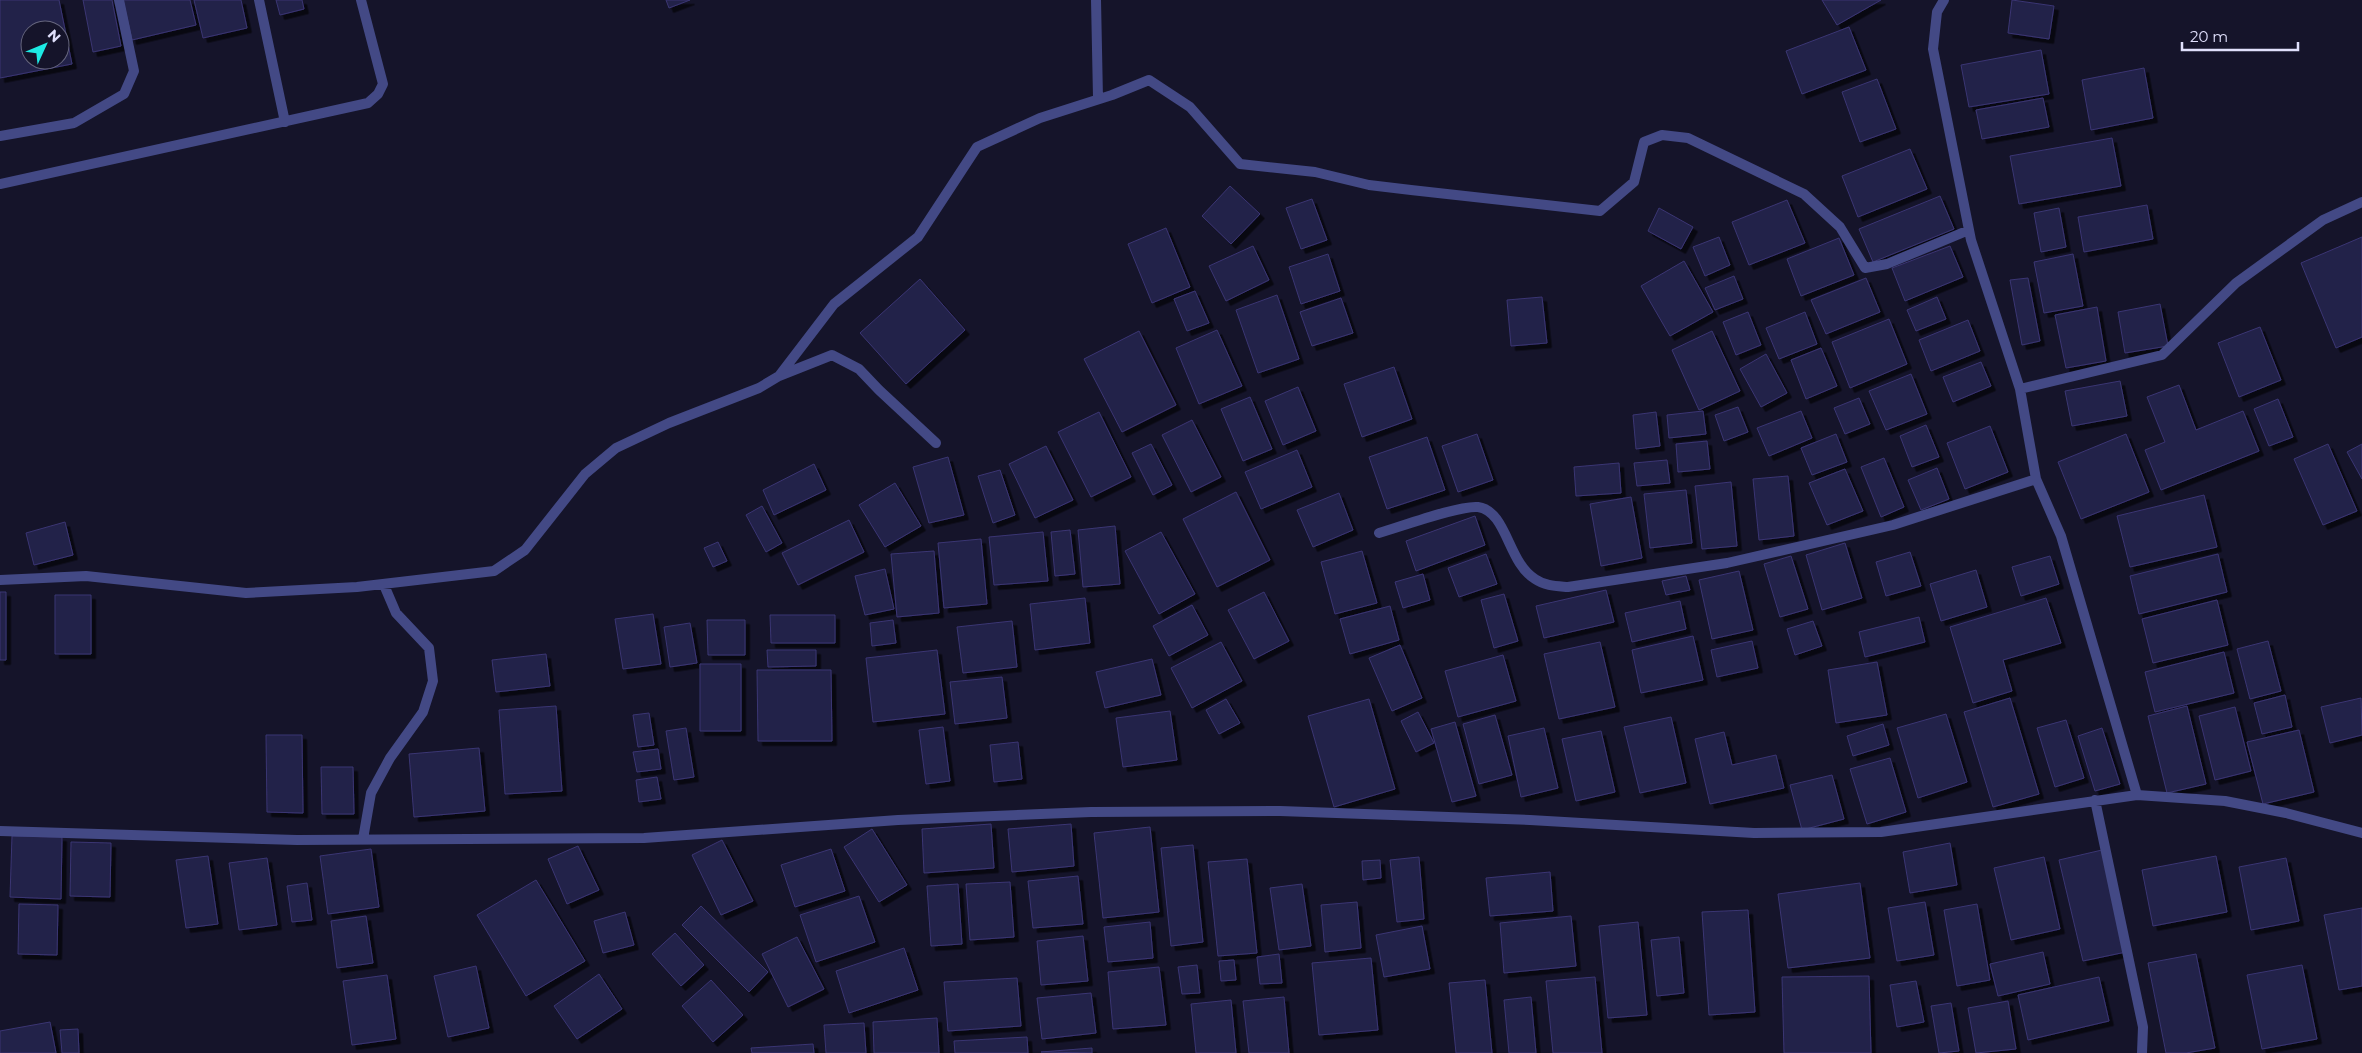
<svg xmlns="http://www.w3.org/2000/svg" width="2362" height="1053" font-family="Montserrat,sans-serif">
	<defs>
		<filter id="shadow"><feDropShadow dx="4.5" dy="4.5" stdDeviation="0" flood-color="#0009"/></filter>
	</defs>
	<rect width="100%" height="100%" fill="#15142a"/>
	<path fill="#242149" stroke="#3a3673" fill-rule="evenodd" filter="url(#shadow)" d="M0,0H59L72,64L0,78ZM30,30H60V60H30Z
		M83,0H112L121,46L93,52Z
		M123,0H190L196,25L132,40Z
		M194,0H241L247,28L203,38Z
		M276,0H302L304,9L280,15Z
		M666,0H690L669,8Z
		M1822,0H1881L1837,25Z
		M2012,0L2054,6L2049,39L2008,33Z
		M1849,27L1866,70L1802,94L1786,51Z
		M2041,50L2049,94L1969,107L1961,65Z
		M2144,68L2153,118L2091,130L2082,80Z
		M1877,79L1896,129L1860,142L1842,92Z
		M2043,98L2049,127L1982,139L1976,110Z
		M2112,138L2121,186L2019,204L2010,156Z
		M1910,149L1927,189L1858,217L1842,176Z
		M1230,186L1260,214L1231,244L1202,216Z
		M1940,196L1954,229L1873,262L1859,229Z
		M1312,199L1327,240L1301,249L1286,208Z
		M1787,200L1805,243L1749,265L1732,222Z
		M2147,205L2153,239L2084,252L2078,217Z
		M1659,208L1693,227L1681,249L1648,231Z
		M2059,208L2066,247L2041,252L2034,213Z
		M1166,228L1190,287L1152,303L1128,244Z
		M1719,237L1730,265L1705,276L1693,247Z
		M2362,237V337L2336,348L2301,263Z
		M1839,238L1854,275L1801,296L1787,259Z
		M1253,246L1269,280L1226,301L1209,266Z
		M1950,246L1963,277L1905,301L1892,268Z
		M1328,254L1340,291L1301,304L1289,267Z
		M2073,254L2083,306L2044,313L2034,262Z
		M1684,261L1713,312L1670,336L1641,286Z
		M1734,276L1743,299L1715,310L1705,288Z
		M1866,278L1880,312L1826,334L1811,300Z
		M2028,278L2040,341L2022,345L2010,280Z
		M920,279L965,330L906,384L860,333Z
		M1195,291L1209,323L1187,331L1174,299Z
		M1277,295L1299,359L1258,373L1236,310Z
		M1542,297L1547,343L1511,346L1507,300Z
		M1937,297L1946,319L1916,331L1907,310Z
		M1341,298L1353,333L1312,346L1300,312Z
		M2160,304L2168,346L2125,353L2118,312Z
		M2097,307L2106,361L2066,368L2055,315Z
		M1748,312L1761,345L1736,355L1723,322Z
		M1805,312L1817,344L1779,359L1766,328Z
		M1889,319L1907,364L1850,388L1832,342Z
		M1968,320L1980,351L1931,371L1919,340Z
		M2260,327L2281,380L2239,397L2218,343Z
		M1217,330L1242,386L1199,404L1176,348Z
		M1139,331L1176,405L1122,432L1084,359Z
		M1712,331L1740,391L1699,410L1672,350Z
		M1821,348L1837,386L1806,399L1791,360Z
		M1766,354L1787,393L1761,407L1740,369Z
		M1981,362L1991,386L1953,402L1943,377Z
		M1394,367L1412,419L1362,437L1344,384Z
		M1911,374L1927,414L1886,430L1869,391Z
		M2120,381L2127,416L2072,426L2065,391Z
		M2179,385L2196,430L2243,411L2259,451L2161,490L2145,450L2165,442L2147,397Z
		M1298,387L1316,431L1283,445L1265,401Z
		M1250,397L1272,449L1243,461L1221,409Z
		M1859,398L1870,424L1845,434L1834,408Z
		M2278,399L2293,437L2269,446L2254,409Z
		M1738,407L1748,432L1724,441L1715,415Z
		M1703,411L1706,434L1669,438L1667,415Z
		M1801,411L1812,438L1769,456L1757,428Z
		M1099,412L1131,477L1091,497L1058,432Z
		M1656,412L1660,446L1636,449L1633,415Z
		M1192,420L1221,477L1191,492L1162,435Z
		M1926,425L1939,457L1912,467L1900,436Z
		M1990,426L2008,472L1965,489L1947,443Z
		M1477,434L1493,480L1458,492L1442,446Z
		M1836,434L1847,462L1812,475L1801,448Z
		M2126,434L2149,492L2081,519L2058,462Z
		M1427,437L1445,490L1387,509L1369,457Z
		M1707,441L1710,469L1678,472L1676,444Z
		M1151,444L1172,485L1153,495L1132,453Z
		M2328,444L2357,511L2323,525L2294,459Z
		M2362,444V479L2347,452Z
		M1046,446L1073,500L1035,518L1009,464Z
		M1297,450L1312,487L1261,509L1245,472Z
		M948,457L964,515L929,523L913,467Z
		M1884,458L1904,507L1881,517L1861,467Z
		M1667,460L1670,483L1637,486L1634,463Z
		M1619,463L1621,493L1576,496L1574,467Z
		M814,464L826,490L774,515L763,490Z
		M1937,468L1949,499L1921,510L1908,480Z
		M1845,469L1863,511L1827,525L1809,483Z
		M1000,470L1015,515L993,523L978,476Z
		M1788,476L1794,536L1759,540L1753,479Z
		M1731,482L1737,546L1702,549L1695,486Z
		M895,483L921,526L885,547L859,505Z
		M1686,490L1692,543L1650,548L1644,494Z
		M1236,492L1270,560L1217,587L1183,519Z
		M1339,493L1353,530L1313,547L1297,510Z
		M2204,495L2217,547L2130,567L2117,516Z
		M1631,497L1642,558L1601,566L1590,504Z
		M762,506L782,543L766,552L746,515Z
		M1475,516L1485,545L1416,571L1406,541Z
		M849,520L864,552L798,585L782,553Z
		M65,522L73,555L34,565L26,533Z
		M1115,526L1120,584L1083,587L1078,530Z
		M1070,530L1075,574L1055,576L1051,532Z
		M1043,532L1048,581L994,585L989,537Z
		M1161,532L1195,594L1159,614L1125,551Z
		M981,539L987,604L944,608L938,543Z
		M718,542L727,561L713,567L704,548Z
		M1845,543L1862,598L1822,610L1806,555Z
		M934,551L939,613L897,617L891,554Z
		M1362,551L1377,603L1335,614L1321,562Z
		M1910,552L1921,586L1886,596L1876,562Z
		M1486,554L1497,584L1459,597L1448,568Z
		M2218,554L2227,592L2139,614L2130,576Z
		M1791,556L1808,609L1780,617L1764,564Z
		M2050,556L2059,584L2021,596L2012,567Z
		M885,569L894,609L865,615L855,576Z
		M1976,570L1987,607L1941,621L1930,584Z
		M1739,571L1753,630L1712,639L1699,580Z
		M1423,574L1430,600L1403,608L1395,582Z
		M1686,576L1690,590L1666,595L1662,581Z
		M1606,590L1614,622L1544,638L1536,606Z
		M0,592H6V660H0Z
		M1264,592L1289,641L1254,659L1228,610Z
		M1504,594L1518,641L1494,648L1481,600Z
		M55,595H91V654H55Z
		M1085,598L1090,643L1035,650L1030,604Z
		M2046,598L2061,643L2003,660L2012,691L1973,703L1950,627Z
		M2217,600L2228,645L2153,663L2142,619Z
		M1680,601L1686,629L1632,642L1625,613Z
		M1192,605L1208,635L1169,656L1153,626Z
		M1390,606L1399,640L1350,654L1340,619Z
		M653,614L661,664L623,669L615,619Z
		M770,615H835V643H771Z
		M1919,617L1925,642L1865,657L1859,632Z
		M707,620H745V655H708Z
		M893,620L896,643L872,646L870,623Z
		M1012,621L1017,667L963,673L957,627Z
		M1813,621L1822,646L1795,655L1787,629Z
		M690,623L697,663L670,667L664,627Z
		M1693,636L1703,680L1641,693L1632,650Z
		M1752,641L1758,668L1717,677L1711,650Z
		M2268,641L2281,691L2250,699L2237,649Z
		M1221,642L1242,681L1192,708L1171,668Z
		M1600,642L1615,707L1559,719L1544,654Z
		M1400,645L1422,698L1392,711L1369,658Z
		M767,650H816V666L768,667Z
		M937,650L945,714L873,722L866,658Z
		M2224,652L2234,693L2155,712L2145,672Z
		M546,654L550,686L496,692L492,660Z
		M1503,655L1516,701L1458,717L1445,671Z
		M1152,659L1161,695L1105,708L1096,672Z
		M1877,662L1887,715L1836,723L1828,670Z
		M700,664H741V731H700Z
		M757,670H831L832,741H758Z
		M1002,677L1007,718L955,724L950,682Z
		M2285,695L2292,727L2262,734L2254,703Z
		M2010,698L2039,794L1993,807L1964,712Z
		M2361,698L2362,735L2330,743L2321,707Z
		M1226,699L1240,723L1219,734L1206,710Z
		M1369,699L1395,789L1334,807L1308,716Z
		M556,706L562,791L505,794L499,710Z
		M2187,706L2206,784L2167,793L2148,716Z
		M2235,707L2251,771L2215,780L2199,716Z
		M1170,711L1177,760L1123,767L1116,718Z
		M1418,712L1434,743L1416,752L1401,721Z
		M649,713L654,745L638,747L633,715Z
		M1946,714L1967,782L1918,798L1897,728Z
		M1495,715L1512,775L1479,784L1463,724Z
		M1671,717L1686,783L1640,793L1624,727Z
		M2066,720L2084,778L2055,787L2037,728Z
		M1455,722L1476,796L1452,802L1431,729Z
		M1883,724L1889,745L1853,756L1847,736Z
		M943,727L950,781L926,784L919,730Z
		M686,728L694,777L674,780L666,731Z
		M1544,728L1558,788L1521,797L1508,736Z
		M2102,728L2120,784L2095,791L2078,736Z
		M2299,730L2314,792L2263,804L2247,742Z
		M1601,731L1615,792L1576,801L1562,739Z
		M1724,732L1732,765L1776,755L1784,788L1710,804L1695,739Z
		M266,735H302L303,813L267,812Z
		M1018,742L1022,779L994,782L990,745Z
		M479,748L485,811L414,817L409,754Z
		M658,749L661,769L637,772L633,752Z
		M1890,758L1906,812L1867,824L1850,769Z
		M321,767H353L354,814H322Z
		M1832,775L1844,819L1802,830L1790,785Z
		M657,777L661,799L639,802L636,780Z
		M991,824L994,868L924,873L922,829Z
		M1071,824L1074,866L1012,872L1008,829Z
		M1150,827L1159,912L1103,918L1094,833Z
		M872,829L907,885L879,902L844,847Z
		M12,836L62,837L61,899L10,897Z
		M722,840L753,901L721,915L692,855Z
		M71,842L111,843L110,897L70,896Z
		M1950,843L1957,885L1910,893L1903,852Z
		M1193,845L1203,942L1171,946L1161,848Z
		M578,846L599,890L567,904L548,859Z
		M371,849L379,907L328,914L320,856Z
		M831,849L845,891L795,907L781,865Z
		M2102,850L2126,952L2083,961L2059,860Z
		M208,856L218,924L186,928L176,860Z
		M2216,856L2227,912L2153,926L2142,870Z
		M1419,857L1424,919L1397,922L1390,860Z
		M2044,857L2060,929L2011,940L1994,868Z
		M267,858L277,925L239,930L229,863Z
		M2286,858L2299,921L2251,930L2239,867Z
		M1247,859L1257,953L1218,956L1208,862Z
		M1380,860L1381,878L1363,880L1362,861Z
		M1550,872L1553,911L1490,916L1486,878Z
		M1078,876L1083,924L1033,928L1028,881Z
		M536,880L585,961L526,996L477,915Z
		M1010,882L1014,937L970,940L966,884Z
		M307,883L312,920L292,922L287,886Z
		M1860,883L1870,958L1788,968L1778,894Z
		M958,884L962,944L931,946L927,886Z
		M1302,884L1311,946L1279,950L1270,888Z
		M859,896L875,942L816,962L800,915Z
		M1357,902L1361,948L1325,952L1321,905Z
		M1925,902L1934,955L1897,961L1888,908Z
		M19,904L58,905L57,955L18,954Z
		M1977,904L1990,980L1957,986L1944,910Z
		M701,906L768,972L749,992L682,925Z
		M2362,908V986L2339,990L2324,915Z
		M1748,910L1755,1012L1709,1015L1702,912Z
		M625,912L634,945L603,953L594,921Z
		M366,916L373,963L337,968L331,921Z
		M1571,916L1576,966L1504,973L1500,923Z
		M1150,922L1153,958L1108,962L1104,927Z
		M1638,922L1647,1015L1608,1018L1599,926Z
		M1422,926L1430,969L1384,977L1376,935Z
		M675,933L704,965L681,986L652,954Z
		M1083,936L1088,981L1041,985L1037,941Z
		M797,937L824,989L788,1007L762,954Z
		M1679,937L1684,993L1657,996L1651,940Z
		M904,948L918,990L849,1013L836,971Z
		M2043,952L2050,984L1998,996L1990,964Z
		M1279,954L1282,983L1260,984L1257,957Z
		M2196,954L2215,1048L2186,1053H2166L2148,963Z
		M1371,958L1378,1030L1319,1035L1312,963Z
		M1234,960L1236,980L1221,981L1219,961Z
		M1197,965L1200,993L1182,994L1178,967Z
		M2302,965L2317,1039L2262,1049L2247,975Z
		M476,966L489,1028L448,1037L434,976Z
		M1159,967L1166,1025L1113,1029L1108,972Z
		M599,974L622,1009L577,1039L554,1006Z
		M387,975L396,1039L352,1045L343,981Z
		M1869,976L1871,1053H1784L1782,977Z
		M1595,977L1602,1053H1553L1546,981Z
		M2099,977L2109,1021L2028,1040L2018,995Z
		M1017,978L1021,1026L948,1031L944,982Z
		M711,980L743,1015L713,1042L682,1006Z
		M1485,980L1492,1053H1456L1449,983Z
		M1916,981L1924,1022L1897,1027L1890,985Z
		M1091,993L1096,1033L1042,1039L1037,998Z
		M1284,997L1289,1053H1249L1243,1001Z
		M1531,997L1536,1053H1509L1504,1000Z
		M1231,1000L1236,1053H1196L1191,1004Z
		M2008,1001L2016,1049L1976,1053L1968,1008Z
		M1951,1003L1959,1051L1939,1053L1931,1006Z
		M937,1018L939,1053H874L873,1022Z
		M50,1022L56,1053H0V1031Z
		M864,1023L866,1053H826L824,1025Z
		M78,1029L79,1053H62L60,1030Z
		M1027,1037L1028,1053H955L954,1041Z
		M813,1044L814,1053H752L751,1048Z
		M1092,1048V1053L1041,1052Z"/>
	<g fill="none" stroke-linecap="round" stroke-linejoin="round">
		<path stroke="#434985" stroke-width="10" d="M259,0L285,122
			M0,136L74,123L124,94L134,71L119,0
			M0,184L368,103L378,94L383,84L361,0"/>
		<path stroke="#434985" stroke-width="10" d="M1096,0L1098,98
			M1944,0L1937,12L1933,49L1971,240L2020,389L2036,479L2061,536L2137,795
			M779,376L834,304L918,237L977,147L1040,118L1112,95L1149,80L1190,107L1240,164L1315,172L1369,185L1411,190L1600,211L1634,182L1644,142L1662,135L1688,138L1804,194L1840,227L1865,268L1887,264L1969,230
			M2020,389L2162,355L2236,283L2323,220L2362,202
			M1379,533C1400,527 1459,505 1478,507C1507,511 1508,563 1535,579C1545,586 1557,586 1568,587L1727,563L1893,525L2036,479
			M0,580L86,576L246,593L357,587L494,571L525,550L585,474L616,448L669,423L759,388L779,376L832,355L859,369L879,390L936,443
			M2095,800L2143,1027L2142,1053
			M0,831L297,840L644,838L898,820L1091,812L1280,811L1530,820L1754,833L1881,832L2137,795L2225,801L2286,813L2362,833
			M363,839L371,793L390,758L423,712L433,681L429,648L396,613L384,585"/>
	</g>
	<g transform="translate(45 45) rotate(46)"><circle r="24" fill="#15142a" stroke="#66667e"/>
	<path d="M0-4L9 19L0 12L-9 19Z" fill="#1deae4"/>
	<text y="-8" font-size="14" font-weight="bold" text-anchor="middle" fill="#e0e0fc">N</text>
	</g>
	<path d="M2182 42v8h116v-8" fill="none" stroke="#e0e0fc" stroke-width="2.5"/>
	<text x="2190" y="42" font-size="15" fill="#e0e0fc" stroke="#15142a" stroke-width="4" paint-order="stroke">20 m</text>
</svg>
